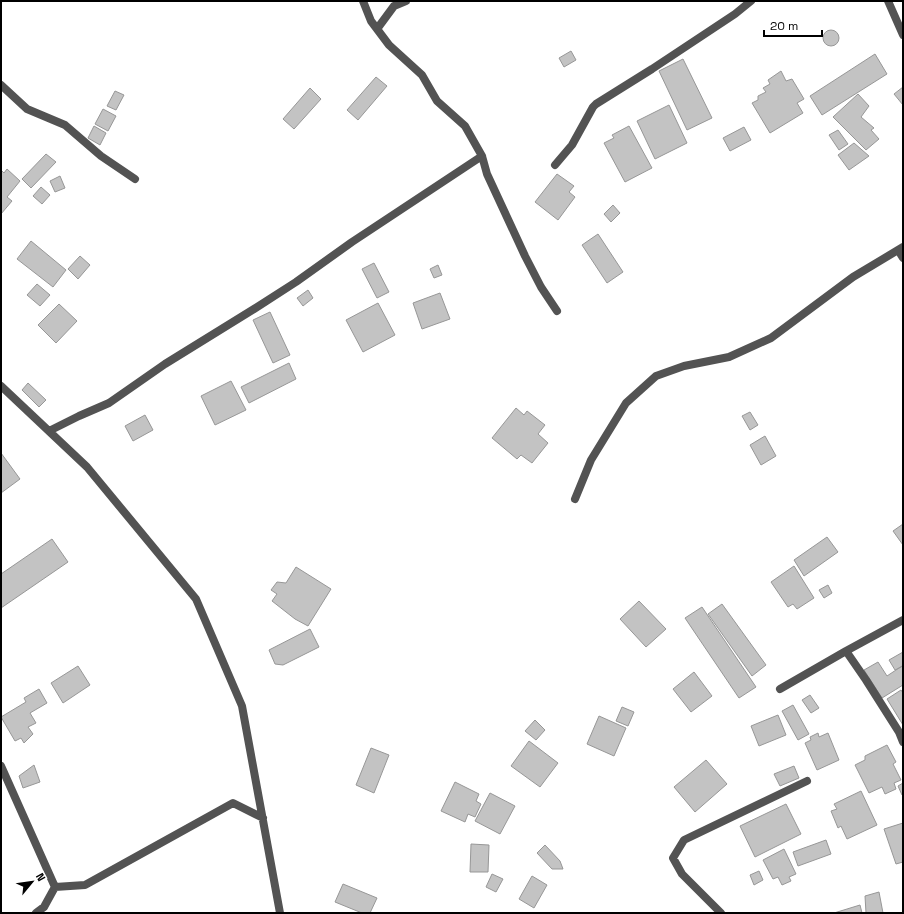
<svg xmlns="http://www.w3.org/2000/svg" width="904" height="914" font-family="'Space Grotesk',sans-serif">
	<rect width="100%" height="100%" fill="#fff"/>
	<path fill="#c3c3c3" stroke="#979797" d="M823 38a8 8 0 1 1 16 0a8 8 0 1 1-16 0Z
		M571,51L576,60L564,67L559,58Z
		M875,54L887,74L822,115L810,96Z
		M683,59L712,118L687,130L659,71Z
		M781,71L786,81L792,79L804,99L797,103L803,113L770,133L752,103L758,100V96L766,92L763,88L770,84L768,80Z
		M376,77L387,86L358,120L347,110Z
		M903,87V105L894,94Z
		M310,88L321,99L294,129L283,119Z
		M115,91L124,95L116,110L107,106Z
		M858,94L869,106L861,117L874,128L871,130L879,139L866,150L833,117Z
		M669,105L687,143L655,159L637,121Z
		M103,109L116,116L108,131L95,124Z
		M94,126L106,133L100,145L88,138Z
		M629,126L652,168L625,182L604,143L614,138L612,135Z
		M744,127L751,140L730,151L723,138Z
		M838,130L848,144L839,150L829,135Z
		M854,143L869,156L849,170L838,155Z
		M46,154L56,162L31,188L22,179Z
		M7,169L20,181L7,197L12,201L1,214V170L4,173Z
		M557,174L574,186L569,192L575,197L558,220L535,202Z
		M60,176L65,188L55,192L50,181Z
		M41,187L50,195L42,204L33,196Z
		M613,205L620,213L611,222L604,214Z
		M598,234L623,272L607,283L582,245Z
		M31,241L66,270L53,287L17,259Z
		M80,256L90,265L78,279L68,269Z
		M374,263L389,292L377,298L362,269Z
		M438,265L442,275L434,278L430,269Z
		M37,284L50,295L40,306L27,295Z
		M308,290L313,298L303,306L297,298Z
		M440,293L450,319L422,329L413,303Z
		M378,303L395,335L363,352L346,320Z
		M59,304L77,321L56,343L38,325Z
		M270,312L290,355L273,363L253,320Z
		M289,363L296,379L249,403L241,387Z
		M231,381L246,410L215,425L201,396Z
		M28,383L46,400L39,407L22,390Z
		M516,408L524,415L527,411L545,425L538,434L548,443L532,463L521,455L517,459L492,438Z
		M750,412L758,425L750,430L742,416Z
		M145,415L153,430L133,441L125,426Z
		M765,436L776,456L761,465L750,445Z
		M1,453L20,479L1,493Z
		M903,524V545L893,531Z
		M827,537L838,552L804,576L794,560Z
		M52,539L68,562L1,608V574Z
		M794,566L814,598L797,609L793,604L788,607L771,582Z
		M296,567L331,589L308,626L295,619L272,601L277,594L271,590L277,582L286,583Z
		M828,585L832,593L824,598L819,590Z
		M639,601L666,629L646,647L620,619Z
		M722,604L766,665L752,676L708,614Z
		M702,607L756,687L739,698L685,618Z
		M310,629L319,647L283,665L275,664L269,650Z
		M903,652V666L895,670L889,660Z
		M878,662L887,676L902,666L903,668V685L882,698L864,670Z
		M78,666L90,685L63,703L51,683Z
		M694,672L712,696L691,712L673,689Z
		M39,689L47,703L30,713L36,723L28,727L33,734L24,743L21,738L15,741L1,717L26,702L24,698Z
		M901,690L903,693V725L887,699Z
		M810,695L819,708L811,713L802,700Z
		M793,705L809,734L798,740L782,711Z
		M622,707L634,712L628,726L616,721Z
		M778,715L786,735L759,746L751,726Z
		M599,716L626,728L614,756L587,744Z
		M535,720L545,730L536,740L525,731Z
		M818,733L819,737L828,733L839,760L817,770L805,743L811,740L810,737Z
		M529,741L558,763L540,787L511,766Z
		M887,745L896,762L893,764L901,780L894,783L896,789L885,794L882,787L869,793L855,765L865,760V756Z
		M371,748L389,755L374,793L356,785Z
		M706,760L727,784L695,812L674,787Z
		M34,765L40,782L23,788L19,776Z
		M794,766L799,778L780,786L774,774Z
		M455,782L479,794L476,801L481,804L475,817L468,814L465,822L441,811Z
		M903,783V795H902L898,786Z
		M861,791L877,825L847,839L841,826L838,828L831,811L837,809L834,804Z
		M490,793L515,806L500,834L475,821Z
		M786,804L801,834L755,857L740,826Z
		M903,823V862L896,864L884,829Z
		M826,840L831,854L798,866L793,852Z
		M471,844L489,845L488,872H470Z
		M545,845L560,861L563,869H552L537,853Z
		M784,849L796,874L789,877L791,881L782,885L778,877L773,879L763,860Z
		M759,871L763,880L754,885L750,875Z
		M492,874L503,879L496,892L486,887Z
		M532,876L547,885L534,908L519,899Z
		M343,884L377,898L370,913H362L335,902Z
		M879,892L883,913H866L865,896Z
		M860,905L862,913H834Z"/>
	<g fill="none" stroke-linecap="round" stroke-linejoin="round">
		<path stroke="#535353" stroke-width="8" d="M363,1L371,21L389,45L422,75L437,101L465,126L482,156L487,174L525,256L541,287L557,311
			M888,1L903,35
			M377,29L394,6L406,1
			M1,85L27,109L65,125L101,156L135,179
			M555,165L572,145L593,107L596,104L652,69L735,14L751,1
			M898,250L903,258
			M1,386L87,467L196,599L242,706L280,913
			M49,431L79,416L109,403L165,364L254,309L296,282L352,242L482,156
			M575,499L591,460L626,403L656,376L684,366L729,357L771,338L853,277L903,247
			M846,651L866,680L899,732L903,742
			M780,689L846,651L903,620
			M1,766L55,887
			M36,913L44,907L55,887L85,885L233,803L263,818
			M721,913L682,874L673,858L684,840L807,781"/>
	</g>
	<rect width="904" height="914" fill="none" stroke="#000000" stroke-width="4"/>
	<g transform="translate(32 882) rotate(61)" stroke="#ffffff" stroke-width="3" paint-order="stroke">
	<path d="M0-3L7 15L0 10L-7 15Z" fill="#000000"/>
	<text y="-6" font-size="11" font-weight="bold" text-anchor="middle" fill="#000000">N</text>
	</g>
	<path d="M764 30v6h58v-6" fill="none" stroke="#000000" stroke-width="2"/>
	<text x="770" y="30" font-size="12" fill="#000000" stroke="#ffffff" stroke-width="3" paint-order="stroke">20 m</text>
</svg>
